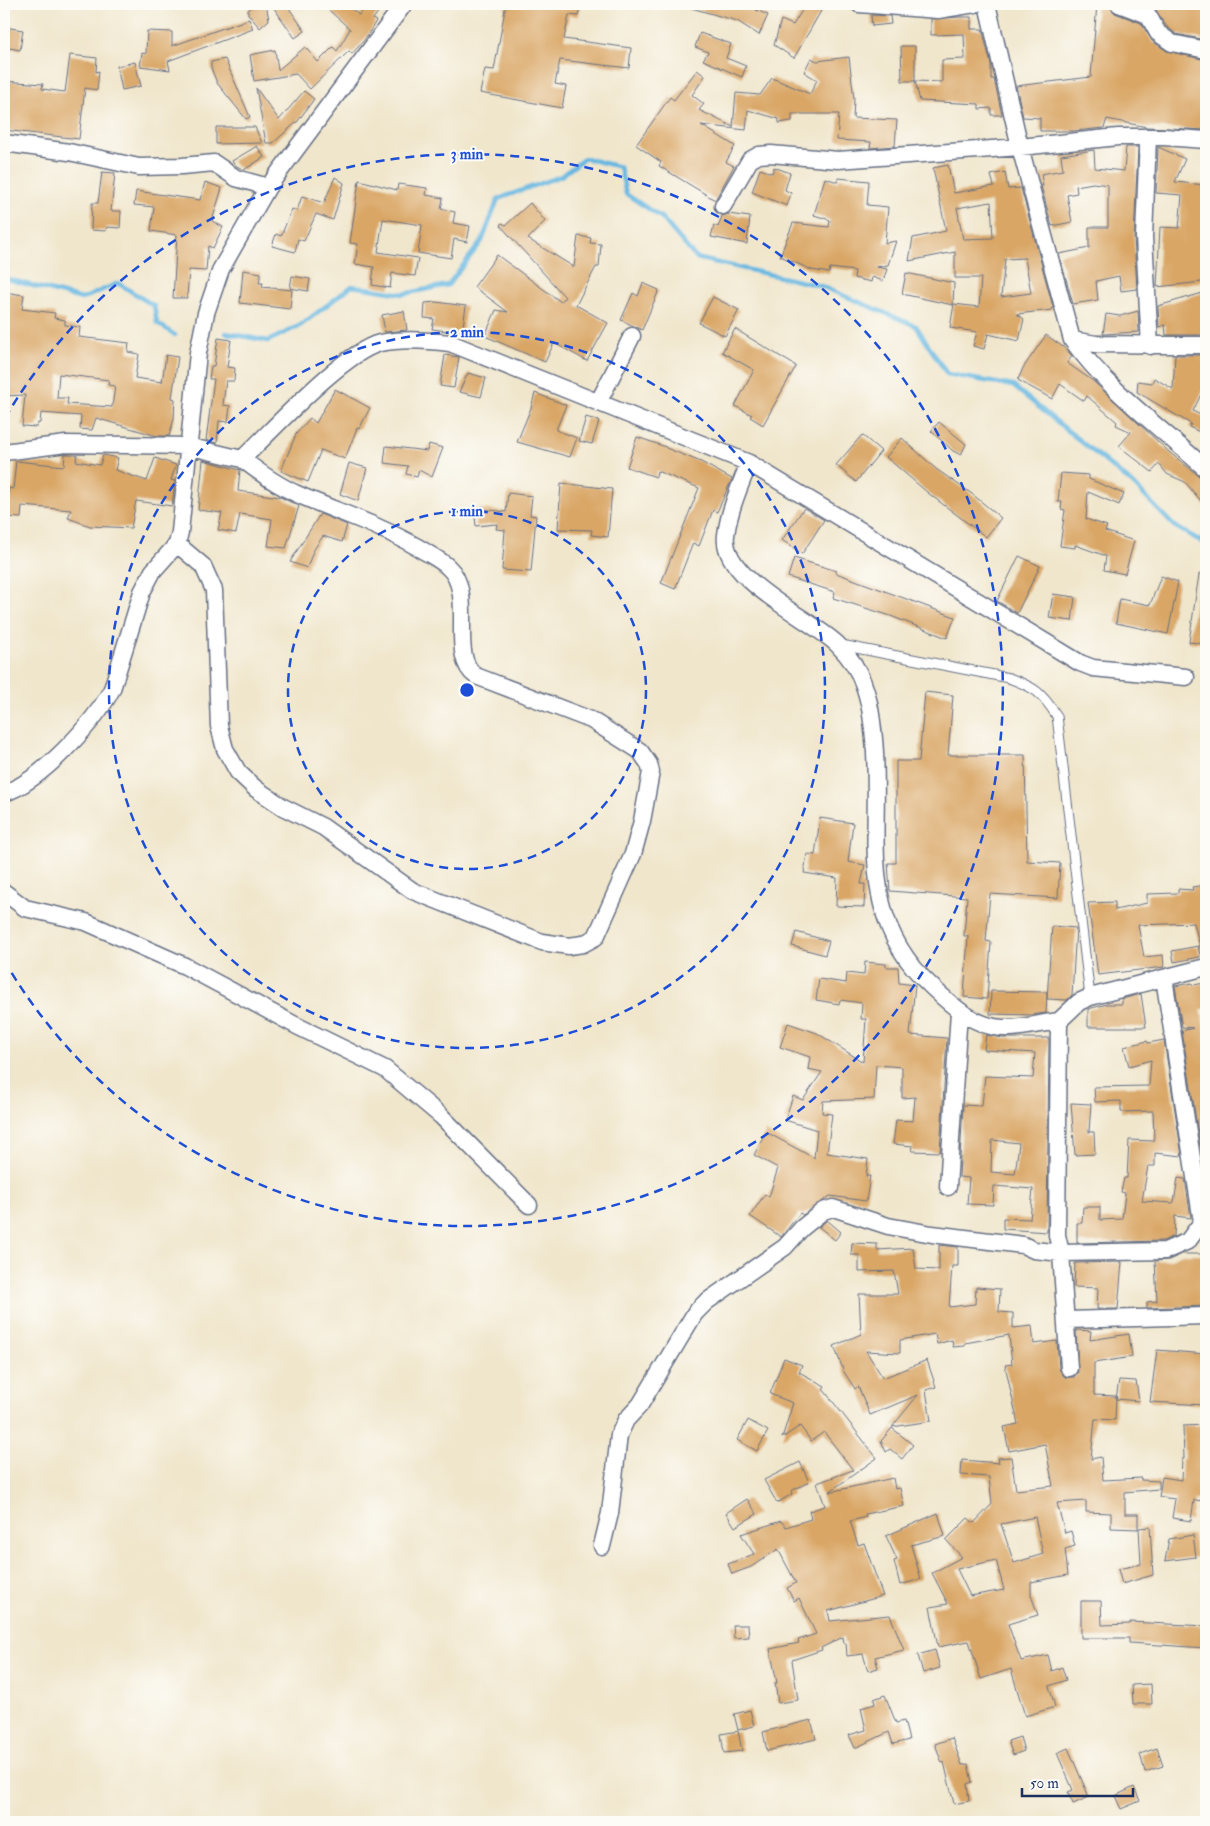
<svg xmlns="http://www.w3.org/2000/svg" width="1210" height="1826" font-family="'IM FELL Double Pica',serif">
	<rect width="100%" height="100%" fill="#fdfcf7"/>
	<filter id="ink" filterUnits="userSpaceOnUse"><feTurbulence type="fractalNoise" baseFrequency=".02" numOctaves="2"/><feDisplacementMap in="SourceGraphic" scale="10" xChannelSelector="R" yChannelSelector="G"/><feConvolveMatrix kernelMatrix="1 2 1 2 8 2 1 2 1" color-interpolation-filters="sRGB"/></filter>
	<filter id="wash" filterUnits="userSpaceOnUse"><feTurbulence type="fractalNoise" baseFrequency=".0096" numOctaves="4" result="noise"/><feDisplacementMap in="SourceGraphic" scale="20" xChannelSelector="R" yChannelSelector="G"/><feGaussianBlur stdDeviation="1.12" result="paint"/><feColorMatrix in="noise" values="0 0 0 0 0 0 0 0 0 0 0 0 0 0 0 0 0 1.4 0 .05"/><feComposite in="paint" operator="in"/></filter>
	<g filter="url(#wash)">
		<rect width="100%" height="100%" fill="#f0e6cc"/>
		<g fill="none" stroke-linecap="round" stroke-linejoin="round">
			<path stroke="#66b7e1" stroke-width="4.5" d="M4,278L82,299L118,283L154,306L157,323L175,335
				M226,333L268,341L301,325L352,286L403,294L448,285L482,241L498,199L561,176L585,158L620,167L626,194L662,218L696,258L821,286L916,326L947,374L1013,386L1133,484L1174,526L1206,544"/>
		</g>
		<g id="blocks">
			<path fill="#d9a665" fill-rule="evenodd" d="M255,4H266L269,20L260,28L248,14V10Z
				M271,4H286L305,31L295,38Z
				M322,4H346L359,15L368,4H384L373,19L376,21L365,39L352,54L349,51L310,89L296,74L254,81L250,55L275,50L278,70L305,47L318,62L333,47L337,51L350,29Z
				M506,4H581L578,16L569,15L564,39L631,48L629,68L560,60L555,84L566,86L562,108L480,93L485,69L494,70Z
				M688,4H759L756,10L768,15L759,35L737,21L688,7Z
				M806,4L821,11L794,58L774,45L781,20L793,25Z
				M1097,4H1109L1115,13L1141,23L1152,41L1167,51L1206,60V130L1147,127L1107,119L1104,128L1074,131H1040V118L1023,117L1016,86L1091,77Z
				M1147,4H1206V40L1176,34L1166,26L1156,10Z
				M871,15L890,16L891,24L872,26Z
				M959,17H971V29H982L991,64V79H994L1002,115H991V108L979,109V104L920,101L915,81L942,82V60L965,59L964,34L931,35V19Z
				M249,19L253,29L168,61L170,70L140,66L142,53L146,54L147,31L172,32V46Z
				M4,27L23,30L20,50L4,47Z
				M700,33L731,44L726,58L746,66L742,77L703,60L708,52L695,47Z
				M901,46H915V81H902Z
				M70,55L97,58L96,72L99,71L97,90L85,88L79,139L4,130V81L43,84L42,89L65,92Z
				M849,57L854,99L853,118L897,120L895,146L870,148L871,142L837,140L839,114H792V121L779,123V119L748,110L746,130L701,125L735,146L726,162L734,166L715,200L659,166L661,162L636,145L670,97L674,100L697,70L705,76L692,95L704,104L699,110L733,127L736,93L760,95L772,78L810,94L817,80L804,72L811,58L817,61Z
				M225,59L250,117L246,119L217,83L211,68V62Z
				M135,62L141,86L122,90L117,66Z
				M256,88L279,120L304,91L314,99L298,121L273,143H266Z
				M216,127H255L262,143L216,144Z
				M257,146L264,157L244,170L235,165L232,161Z
				M1126,147H1138L1134,237L1137,289L1121,291L1119,276L1096,281L1098,300L1073,304L1059,254L1089,248V227H1108V185L1093,183L1076,186L1077,193L1067,195L1072,222L1052,226L1041,186H1043L1041,174L1063,170L1061,155L1094,150L1095,168L1124,171Z
				M1158,147L1185,159L1175,182L1206,185V253L1202,282L1157,287L1160,227L1179,228L1182,195L1156,193Z
				M948,165L954,193L994,186L991,175L1005,172L1008,189L1021,188L1053,307L1052,310L1017,314L1024,319L1019,341L988,334L984,349L973,346L977,332L950,328L954,304L979,307L981,278H955V252L909,261L913,238L946,231L933,168ZM991,202L993,238L963,239L957,208ZM1025,258L1031,293L1001,297L1005,259Z
				M774,167L790,173L785,190L791,193L787,206L752,192L760,169L772,173Z
				M102,172L115,173L111,211H121L120,228L107,227L106,231L91,230L92,203H98Z
				M335,177L344,183L333,220L316,214L304,241L298,239L295,252L272,246L276,234L281,236L292,209L297,211L302,196L324,203Z
				M825,178L838,182V178L869,181L867,205L888,207L885,243L896,241L888,265L877,267L887,269L883,281L872,277L871,282L854,278L855,271L830,268L829,273L812,270L780,256L793,223L829,227L830,220L814,215Z
				M359,180L397,190L398,184L427,188L426,195L443,198L441,209L455,212L453,223L470,226L467,242L454,239L451,258L418,253L422,225L383,219L378,252L418,258L415,276L392,273L390,288L372,285L374,267L355,264L358,244L350,243Z
				M205,182L222,188L212,221L223,227L213,248L208,246L206,271L189,270L187,298H173L177,235L151,231L154,207L134,205L136,191L200,200Z
				M530,203L545,221L528,239L574,267L578,236L591,238L590,243L601,244L599,267H596L576,305L608,323L587,361L554,343L545,362L485,336L496,310L508,312L474,287L497,255L561,302L565,297L500,225L502,223L506,225Z
				M728,214L750,217L747,244L711,237L714,225L718,227L722,216Z
				M243,270L261,273L259,283H263L262,287L292,290L290,309L240,303Z
				M906,273L954,283L953,305L902,294Z
				M292,276L310,279L308,291L290,288Z
				M643,283L659,290L642,330L621,320L633,293L638,296Z
				M4,292L24,295L22,309L55,313L54,318L65,320V325L80,327L79,337L129,343L128,352L139,354L135,378L162,382L166,355L178,357L172,398L175,399L174,419L169,436H157L96,418L92,430L80,429L81,416L41,413L40,423H38L37,427L22,426L25,395L4,396ZM59,374L109,380L108,385L115,386L112,407L67,404L68,398H57Z
				M1206,292V335H1166L1165,325L1159,327L1158,306Z
				M713,297L739,310L725,336L699,323Z
				M436,302L466,306L462,333L432,329L434,319L424,318L425,303Z
				M404,311L407,330L385,332L382,315Z
				M1138,311L1139,332L1103,334L1106,314L1120,316Z
				M735,329L796,366L763,425L750,417L752,415L735,406L754,370L722,352Z
				M1046,335L1066,349L1072,356L1067,363L1093,381L1169,452L1199,476L1206,479V507L1185,482L1167,474L1159,464L1152,472L1119,446L1131,432L1116,425L1117,422L1087,396L1084,401L1060,384L1052,399L1018,380L1023,368Z
				M218,338L231,340L227,367L235,368L234,381H226L223,405L230,406L228,422L219,421L217,443L206,440L214,379H209L211,366H214Z
				M445,355L459,357L454,388L440,386Z
				M1175,355H1206V384L1193,411L1206,418V435L1189,427L1191,424L1137,392L1138,381L1152,383L1154,378L1173,389Z
				M468,373L486,378L481,397L459,392Z
				M335,389L370,408L359,429L357,428L345,459L321,450L308,482L281,471L296,434L310,418L316,423Z
				M535,393L566,405L556,430L577,438L570,457L517,442L531,408Z
				M586,417L599,421L592,444L579,441Z
				M939,422L966,444L961,455L953,451L931,431Z
				M862,435L881,451L856,482L836,465Z
				M637,437L666,447V448L701,462L732,479L717,512L713,510L699,546L693,543L675,589L661,583L699,488L657,471L656,477L627,467Z
				M902,438L936,469L972,494L1001,518L986,537L928,493L886,457Z
				M429,444L443,448L432,477L419,470L417,477L406,474L408,466L384,463L386,446L427,451Z
				M65,454H77L76,461L100,465L103,455L118,458L115,470L147,481L155,458L176,465L171,480L175,481L172,506L136,501L131,528L90,526L68,518L71,510L22,506L21,518L5,517L9,488L13,489L16,461L64,466Z
				M203,460L240,470L238,491L280,497L299,506L286,548L268,546L272,519L240,514L236,533L218,530L222,513L198,510Z
				M349,463L367,468L358,501L340,494Z
				M1061,473L1089,475V479L1124,494L1119,505L1088,492L1086,519L1107,526L1105,531L1134,541L1125,574L1104,570L1106,556L1075,545V548L1060,546L1065,510L1061,509L1062,502H1058Z
				M561,483L612,489L608,537L591,535L592,530L558,529Z
				M508,493L532,496L530,515L536,516L531,572L502,570L505,530L496,529L497,524L476,526L474,508L506,512Z
				M804,508L824,520L802,554L782,540Z
				M320,514L347,525L342,542L323,536L313,551L307,568L290,562Z
				M1019,556L1040,566L1017,613L997,601Z
				M794,558L837,571L836,573L955,617L947,638L888,615L833,598L835,592L788,577Z
				M1199,574H1206V644L1189,642Z
				M1161,576L1178,582L1168,634L1116,623L1120,599L1150,605Z
				M1053,594L1075,597L1072,621L1049,618Z
				M925,692L953,695L948,755H1025L1027,861L1060,863L1058,898L990,894L986,941L991,942L987,999L964,997L968,936H964L967,897L890,891L888,863H896V761H919Z
				M820,818L853,823L848,862L865,865L861,884H865L864,907L836,906L837,878L804,873L807,854L815,855Z
				M1206,885V954L1202,955L1194,923L1138,925L1144,957L1163,955L1164,967L1098,975L1088,903L1115,902V910L1147,903V894L1178,893V889L1193,890L1192,887Z
				M1052,926L1076,928L1072,995L1067,1000L1047,999Z
				M796,932L829,941L825,955L792,946Z
				M1198,946L1200,957L1174,962L1172,951Z
				M865,962L886,964V967H898L899,983L915,985L910,1035L947,1038L940,1152L912,1151L913,1146L893,1144L896,1120L913,1121L915,1097L902,1098V1067L876,1065L874,1099L823,1101L822,1113L832,1114L827,1153L868,1159L866,1176H870L866,1201L830,1196L803,1215L800,1213L781,1237L750,1216L765,1194L769,1197L778,1168L754,1155L766,1132L814,1158L817,1130L785,1120L793,1096L803,1100L822,1072L808,1069L810,1057L780,1047L788,1023L817,1033L863,1062L866,1019H861L862,1003L840,1000L839,1004L816,1000L819,979L846,983L847,973L864,975Z
				M1192,983V985L1206,983V1009H1201L1206,1038V1146H1200L1182,1031L1193,1028L1182,1027L1175,986Z
				M991,991L1047,992L1046,1013L1031,1015L990,1014Z
				M1141,994L1146,1027H1088V1009L1107,1004H1122V999Z
				M986,1035L1003,1038H1049L1047,1232L1003,1229V1218L1030,1219L1033,1189L994,1186L993,1205L967,1204L969,1178L959,1177L963,1105L982,1106L985,1076L1033,1078L1035,1053L984,1050ZM992,1140L1019,1143L1015,1174L991,1172Z
				M1164,1040L1182,1156L1155,1153V1166H1148L1142,1201L1172,1203L1174,1202L1178,1178L1185,1179L1191,1218L1175,1216L1174,1236L1163,1241L1077,1243V1223H1082L1083,1207H1100V1220L1122,1219L1125,1193L1121,1192L1124,1178H1127L1129,1140L1154,1141L1153,1111L1121,1112V1101L1095,1102L1094,1087L1149,1086L1151,1060L1129,1066L1124,1047L1147,1041L1148,1043Z
				M1071,1103L1091,1104L1089,1132H1094L1095,1154L1075,1155Z
				M827,1220L841,1232L835,1240L819,1227Z
				M852,1243L877,1244V1250L913,1248L916,1269L939,1270V1245L958,1247V1266H952L949,1307L975,1304L976,1287L1000,1289L999,1312L1013,1313V1328L1032,1326L1034,1344L1057,1341L1059,1369L1065,1377H1074L1078,1372L1076,1330L1091,1331L1090,1340L1129,1334L1132,1357L1094,1363V1395L1116,1396L1115,1420L1095,1419L1091,1459L1101,1457L1103,1480L1141,1478V1480L1159,1481V1489L1125,1492V1514H1138V1529L1111,1528V1513L1086,1512V1501L1057,1503L1065,1533L1071,1531L1075,1546L1065,1549L1068,1575L1031,1582V1595L1038,1615L1008,1624L1021,1661L1048,1655L1052,1671L1062,1667L1066,1680L1049,1686L1055,1707L1025,1716L1011,1669L981,1679L969,1641L938,1647L930,1607L948,1604L932,1573L962,1557L946,1540L968,1518L974,1523L992,1504L989,1477L961,1475L962,1460L999,1463L998,1458L1011,1457L1016,1490L1053,1486L1045,1444L1009,1451L1004,1427L1018,1424L1005,1365L1012,1364L1009,1335L965,1343V1346L953,1347L952,1340L937,1344L935,1334L900,1340V1353L866,1351L883,1378L927,1360L936,1387L926,1390L931,1421L892,1427L918,1395L870,1415L858,1386L855,1389L844,1372L834,1346L861,1334L859,1294H898L894,1271L859,1272V1255H851ZM1035,1517L1043,1554L1014,1563L1001,1524ZM996,1560L1004,1590L970,1596L957,1569Z
				M1182,1254H1206V1306L1147,1308V1302L1157,1301L1155,1261L1169,1260Z
				M1122,1262L1118,1309H1097L1098,1288L1074,1287L1075,1263Z
				M1157,1350L1206,1354L1204,1405L1150,1402Z
				M784,1358L802,1365L799,1372L825,1386L823,1389L877,1458L829,1492L893,1478L895,1489L900,1488L904,1506L865,1514L866,1517L850,1521L858,1545L864,1543L883,1596L828,1611L830,1621L890,1615L904,1650L875,1657L878,1668L868,1671L863,1654L847,1656L846,1643H844L843,1637L821,1648L822,1650L792,1660L798,1700L778,1703L775,1683H777L770,1649L799,1643L798,1640L816,1634L799,1598L794,1601L787,1588L796,1583L778,1549L751,1567L732,1574L728,1564L754,1554L741,1534L781,1521L786,1527L811,1519L809,1511L825,1506L817,1483L853,1470L824,1432L811,1441L800,1426L782,1438L793,1403L770,1394Z
				M1119,1380L1136,1381L1139,1401L1116,1399Z
				M748,1420L768,1431L757,1451L737,1440Z
				M1206,1425V1501L1194,1500L1191,1521L1172,1518L1175,1499L1159,1497L1162,1477L1181,1480L1182,1459H1184L1183,1426Z
				M892,1428L913,1445L902,1459L890,1449L886,1452L881,1441Z
				M800,1462L809,1482L791,1491L792,1494L777,1503L764,1480Z
				M747,1499L757,1514L735,1527L726,1513Z
				M938,1513L945,1536L911,1545L921,1579L900,1585L894,1561L897,1560L886,1536Z
				M1150,1527L1153,1575L1122,1584L1118,1569L1141,1564L1139,1528Z
				M1193,1535L1196,1557L1165,1561L1169,1539Z
				M1081,1601H1101L1102,1625L1130,1624V1622L1206,1626V1648L1129,1643V1638H1081Z
				M733,1625H748L749,1637L734,1638Z
				M935,1650L940,1668L923,1673L918,1655Z
				M1151,1684L1152,1704H1133L1132,1685Z
				M885,1695L896,1723L904,1721L909,1740L893,1744L889,1732L855,1748L849,1735L866,1730L861,1708L875,1704L874,1699Z
				M750,1710L754,1726L738,1730L734,1714Z
				M811,1720L816,1739L767,1751L763,1732Z
				M738,1731L742,1751L724,1753L721,1734Z
				M1020,1737L1024,1751L1013,1755L1008,1741Z
				M952,1738L962,1765L968,1764L972,1782L967,1784L969,1801L954,1804L944,1762L942,1763L935,1744Z
				M1068,1748L1089,1797L1073,1804L1068,1792L1073,1790L1057,1753Z
				M1157,1748L1163,1766L1145,1772L1140,1754Z
				M1134,1787L1140,1801L1121,1809L1115,1796Z"/>
		</g>
	</g>
	<g filter="url(#ink)">
		<use href="#blocks" fill-opacity="0" stroke="#666f84" stroke-width="1"/>
		<g fill="none" stroke-linecap="round" stroke-linejoin="round">
			<g stroke="#666f84" stroke-width="11">
				<path id="service" d="M841,645L1009,678C1036,688 1041,692 1057,716L1090,997"/>
			</g>
			<g stroke="#666f84" stroke-width="19">
				<path id="minor" d="M859,4L938,10L975,4
					M987,4L1020,147L1072,340C1108,390 1161,428 1206,469
					M1119,4L1148,15L1158,33L1172,43L1206,50
					M1148,137L1144,237L1150,346
					M4,143L69,152L139,167L182,166L214,163L236,178L268,187
					M723,206L750,160L759,155L771,154L838,160L1020,147L1118,137H1164L1206,140
					M1072,340L1096,344L1206,345
					M598,403L632,336
					M4,452L66,444L187,446L242,459C273,430 342,353 380,343C403,338 427,340 450,343L749,463C740,485 729,511 726,535C720,579 812,619 838,645C849,656 858,669 863,683C870,701 872,720 874,739C883,832 853,915 932,987C951,1005 975,1027 1003,1028C1021,1029 1041,1023 1059,1021L1057,1235L1061,1253L1034,1250L1023,1245L932,1234L888,1226L833,1208L823,1211L802,1228L785,1247L706,1302L695,1313L640,1405L626,1420L619,1435L610,1513L602,1546
					M749,463L1080,663L1093,668L1186,677
					M177,544L203,566L214,590L219,726L225,749L238,772L256,789L283,807L323,827L413,891L542,942L569,946L583,944L596,937L633,854L642,821L651,772L649,764L640,751L591,720L476,676C447,656 477,593 448,567C440,559 428,554 419,548C380,525 338,512 297,494C277,485 260,473 242,459
					M4,793C40,782 95,722 112,689L142,592L153,571L177,544L180,532L198,353L206,313L221,269L268,187L404,4
					M4,892L25,908L86,922L185,966L297,1026L385,1069L441,1116L529,1205
					M1059,1021L1079,1002L1090,997L1206,967
					M948,1187L959,1011
					M1067,1320L1206,1316
					M1069,1368L1061,1253L1165,1251L1188,1241L1202,1222L1164,978"/>
			</g>
			<use href="#service" stroke="#fff" stroke-width="9"/>
			<use href="#minor" stroke="#fff" stroke-width="16"/>
		</g>
	</g>
	<g fill="none" stroke="#1d4ed8" stroke-width="2.5" stroke-dasharray="9 6">
		<circle cx="467" cy="690" r="179"/>
		<circle cx="467" cy="690" r="358"/>
		<path d="M5 418A536 536 0 1 1 5 962"/>
	</g>
	<circle cx="467" cy="690" r="8" fill="#1d4ed8" stroke="#fdfcf7" stroke-width="2.5"/>
	<g font-size="15" text-anchor="middle" font-weight="bold" fill="#1d4ed8" stroke="#fdfcf7" stroke-width="4" stroke-linejoin="round" paint-order="stroke">
		<text x="467" y="159">3 min</text>
		<text x="467" y="337">2 min</text>
		<text x="467" y="516">1 min</text>
	</g>
	<rect width="1210" height="1826" fill="none" stroke="#fdfcf7" stroke-width="20"/>
	<path d="M1022 1788v8h111v-8" fill="none" stroke="#1b2f5e" stroke-width="2.5"/>
	<text x="1030" y="1788" font-size="15" fill="#1b2f5e" stroke="#fdfcf7" stroke-width="4" paint-order="stroke">50 m</text>
</svg>
